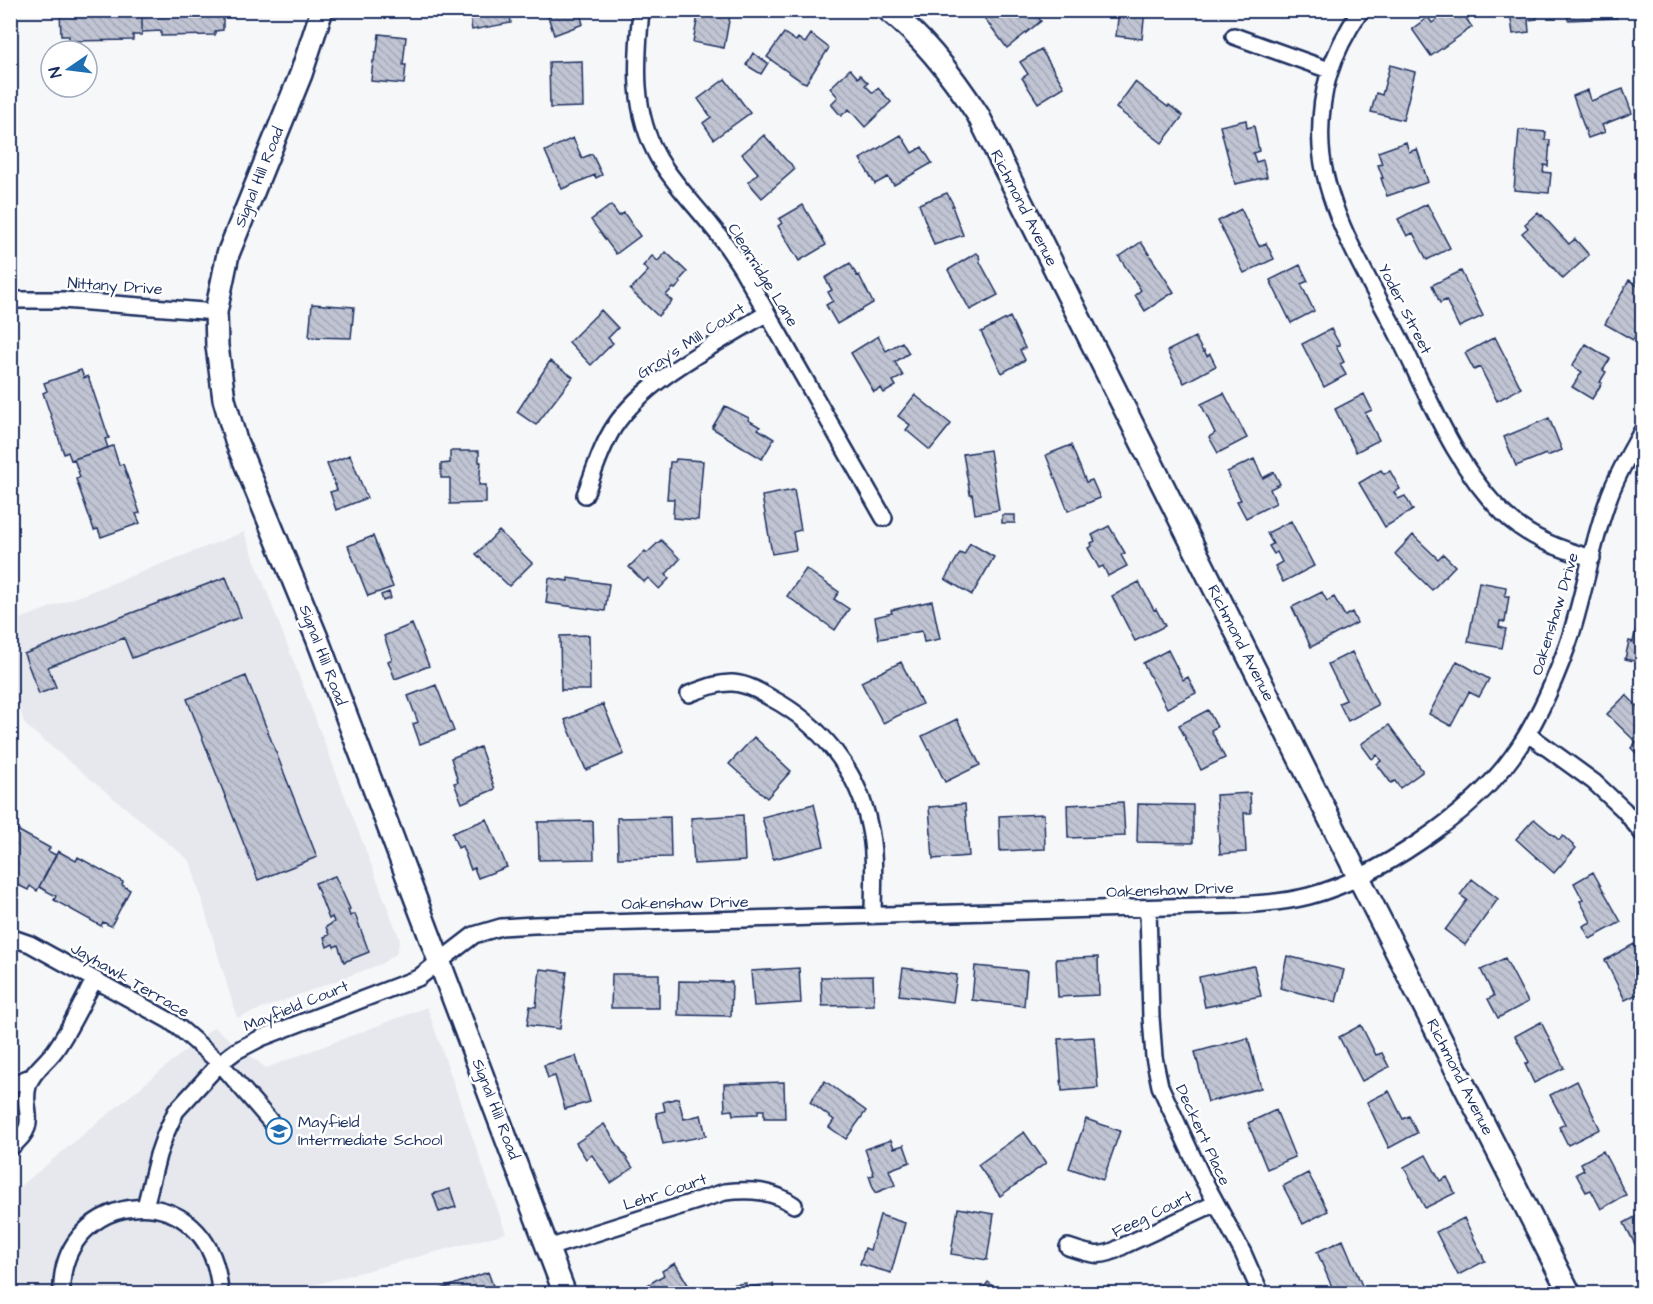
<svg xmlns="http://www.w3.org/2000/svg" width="1653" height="1304" font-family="'Architects Daughter',sans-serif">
	<defs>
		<pattern id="building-back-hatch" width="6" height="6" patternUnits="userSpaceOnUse" patternTransform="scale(1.5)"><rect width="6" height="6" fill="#c0c4d3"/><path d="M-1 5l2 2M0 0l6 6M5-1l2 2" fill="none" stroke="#a4a9b8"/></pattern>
	</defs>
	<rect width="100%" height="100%" fill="#f6f7f9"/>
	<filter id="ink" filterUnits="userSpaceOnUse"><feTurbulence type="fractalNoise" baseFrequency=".0167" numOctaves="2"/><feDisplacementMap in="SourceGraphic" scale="12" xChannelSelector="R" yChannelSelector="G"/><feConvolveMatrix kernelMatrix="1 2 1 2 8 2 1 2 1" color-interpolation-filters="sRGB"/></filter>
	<g filter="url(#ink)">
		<path fill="#e6e8ee" d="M244,532L400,940L396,954L381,964L237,1018L190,861L25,725L11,681L10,623Z
			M427,1007L506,1233L284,1293L11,1294V1194L214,1027L266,1068Z"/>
		<path fill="url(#building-back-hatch)" stroke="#1b2f5e" stroke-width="1.5" d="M60,10H142V35H133V40L69,41V36H61Z
			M142,10H223V30L215,31V35L161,36V31L142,32Z
			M392,10H439V13Z
			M469,10H509L511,23L472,30Z
			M546,10H579L583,24L554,35Z
			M699,10H731L724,48L693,42Z
			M1019,10L1021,13L1024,10H1033L1041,21L1007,48L979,11Z
			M1119,10H1145L1142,39L1116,36Z
			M1449,10H1460L1472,27L1431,56L1412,29L1428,17L1432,23Z
			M1493,10H1536L1537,19L1528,20L1529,32L1513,34L1510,12L1494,14Z
			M1567,10H1617V18L1568,20Z
			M784,33L796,41L798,38L805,43L811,34L829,48L806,83L801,81L767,57Z
			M379,34L406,37L403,65H406L404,84L371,81L373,61H374L375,52H377Z
			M1041,49L1064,87L1038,103L1022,78L1028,74L1020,62Z
			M753,53L768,63L761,74L746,65Z
			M582,61L583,107L550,108L549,62Z
			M1390,65L1415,72L1403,120L1371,112L1376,93L1382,95Z
			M850,69L858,78L860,75L868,83L865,85L873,93L878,88L891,102L865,127L849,109L841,116L831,104L838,97L830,88Z
			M725,79L750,113L714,139L703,123L711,117L698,99Z
			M1135,82L1168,107L1169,105L1183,116L1162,143L1116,108Z
			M1623,89L1632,113L1602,125L1605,132L1588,138L1573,96L1588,90L1591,101Z
			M10,112L11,164H10Z
			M1246,120L1247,128L1254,126L1259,151L1253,153L1256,162L1263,160L1267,177L1235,184L1220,126Z
			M1519,130L1546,132L1545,140H1550L1548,166L1544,165L1543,172L1551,173L1549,193L1514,190Z
			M764,135L786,160L791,164L794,170L762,198L748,182L758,173L742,154Z
			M901,135L912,153L922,147L932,163L894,185L888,177L875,184L860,159Z
			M573,138L582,158L592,154L602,175L596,178L595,175L562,189L545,151Z
			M1406,142L1409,152L1417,149L1428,182L1387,196L1381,178H1383L1378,165L1382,164L1378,152Z
			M10,182H14V246H11L10,255Z
			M947,193L954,206H952L963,235L934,245L919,204Z
			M1427,204L1450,248L1427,260L1413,233L1407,236L1398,219Z
			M611,205L619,216L624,213L640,236L616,254L591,220Z
			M803,205L826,245L799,261L778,226L782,223L779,219Z
			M1241,209L1259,246L1266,243L1274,259L1244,273L1218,221Z
			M1538,212L1541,216L1542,215L1569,244L1575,239L1589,255L1563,279L1522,233L1528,228L1525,224Z
			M1141,242L1174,292L1145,311L1135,295L1141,290L1119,257Z
			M666,252L687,272L679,281L681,283L675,289L673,288L666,295L672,301L658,316L630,290L648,271L643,266L652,256L658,261Z
			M976,253L979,255L980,262L998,295L970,310L948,270Z
			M850,263L857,276L859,275L873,303L837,324L826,305L833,301L828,292L832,290L825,278Z
			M1300,265L1308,281L1301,284L1314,311L1291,323L1270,280Z
			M1461,271L1483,316L1459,327L1446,300L1440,303L1432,285Z
			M1629,280L1642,288V318L1640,316L1637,321L1642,325L1633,340L1605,324Z
			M312,304L354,307L351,338L309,337Z
			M601,310L618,328L608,338L613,343L591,365L569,342Z
			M1010,317L1025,348L1020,350L1025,360L1002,373L981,332Z
			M1331,329L1340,345L1336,346L1344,362L1340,364L1346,375L1324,387L1302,344Z
			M878,336L886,351L902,342L909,353L895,362L903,376L893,381L896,386L884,393L881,388L874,392L851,353Z
			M1195,337L1203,352L1204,351L1207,356L1210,354L1216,366L1184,383L1167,351Z
			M1495,337L1521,388L1497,401L1480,367L1474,370L1465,353Z
			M1586,344L1610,359L1603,370L1606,372L1600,382L1602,383L1592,399L1572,387L1582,372L1572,366Z
			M550,361L573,377L536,425L517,412Z
			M81,370L84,378L88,376L109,438L105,439L108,448L71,460L68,452L64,454L43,393L47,391L44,383Z
			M1224,393L1247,438L1218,453L1209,437L1215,433L1201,404Z
			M1364,394L1372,410L1365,413L1379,440L1356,452L1335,409Z
			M915,395L951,424L930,450L906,430L910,425L898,416Z
			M725,406L749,418L748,420L760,427L758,429L774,439L762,459L712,428Z
			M1549,418L1562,450L1547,456L1546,454L1516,466L1504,437Z
			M1071,445L1086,482L1092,480L1100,498L1068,511L1046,455Z
			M113,446L119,465L123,464L140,513L136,514L140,523L101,537L98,529L94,530L76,479L80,477L74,459Z
			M990,450L999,510L975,514L972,494H970L963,454Z
			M450,451H479V462H481L479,485H486V503L450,504V478H441V464L450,463Z
			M350,455L367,498L336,510L330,492L337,490L327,464Z
			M676,459L703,461L698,520L673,518L674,499H667L670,462H675Z
			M1254,459L1263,478L1274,472L1280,484L1270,489L1276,503L1246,518L1237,501L1241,500L1227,472Z
			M1381,470L1384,474L1390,471L1400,489L1394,492L1398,499L1405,496L1413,510L1385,527L1359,483Z
			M794,490L801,530L793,532L796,550L772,554L762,496Z
			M1002,515H1015V523H1002Z
			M1291,521L1314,566L1283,582L1275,566L1282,562L1277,552L1274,554L1269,546L1273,544L1267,533Z
			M1109,526L1125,553L1121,555L1127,566L1108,576L1103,566L1099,568L1088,548L1092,546L1091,543L1095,541L1092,535Z
			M499,531L532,563L509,586L476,554Z
			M1413,535L1438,559L1443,554L1455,566L1432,590L1395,554Z
			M373,536L393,587L368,596L348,546Z
			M661,540L680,559L666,574L669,579L659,589L648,578L644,582L629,567L645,551L647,553Z
			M970,543L994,557L972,595L945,579L960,553L964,555Z
			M806,569L839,592L834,599L849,609L835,630L787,596Z
			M226,577L241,617L132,658L124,638L48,667L56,687L39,694L24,654Z
			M549,578L568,581V578L609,584L605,611L546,603Z
			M1139,582L1154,610L1156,609L1165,626L1135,641L1112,596Z
			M1479,582L1506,587L1505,596H1509L1505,622L1500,621L1499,627L1506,629L1502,648L1468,642Z
			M389,592L391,598L383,601L381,595Z
			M1322,592L1327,601L1334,597L1345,616L1352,612L1357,623L1311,647L1292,607Z
			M932,601L940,639L924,642L922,631L879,639L875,617L892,613L891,610Z
			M1642,615V663L1625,659L1629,641L1633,642L1636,628L1639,629Z
			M412,624L429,666L395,679L388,661L392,659L384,636Z
			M589,635L590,690H561L560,636Z
			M1168,650L1183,680L1188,677L1196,693L1167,708L1143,663Z
			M1352,652L1378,705L1348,721L1339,703L1346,700L1328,664Z
			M1457,661L1489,679L1479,697L1469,692L1451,726L1429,714Z
			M901,662L922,704L883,723L861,682Z
			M246,676L317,857L258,880L187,699Z
			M436,685L454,731L420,744L413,724L418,722L408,696Z
			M1626,695L1642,711V759L1631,748L1636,742L1607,714Z
			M603,704L624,754L586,770L565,720Z
			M1208,710L1217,727L1211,730L1225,758L1201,770L1179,725Z
			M957,719L980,765L945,782L922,736Z
			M1389,725L1422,770V772L1400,788L1395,781L1391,783L1377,764L1381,761L1377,755L1372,759L1361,744Z
			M754,737L791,771L767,798L729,764Z
			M480,747L495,789L462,803L454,783L458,782L451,758Z
			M1250,793L1251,813H1244L1246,852L1220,854L1216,795Z
			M1123,802L1125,836L1068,838L1067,805Z
			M814,804L824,846L773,859L762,817Z
			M965,804L969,856L933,859L929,807Z
			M1138,804L1193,805V843L1137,842Z
			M1044,814L1045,849L1000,851L999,816Z
			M743,815L745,861L694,864L691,818Z
			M670,817L671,857L618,858L617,818Z
			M487,819L507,867L478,878L474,868L471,870L462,846L458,848L452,833Z
			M1534,819L1559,840L1563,836L1576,848L1554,873L1516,839Z
			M593,821L594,859L539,860L538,822Z
			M10,826L50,848L48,851L56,855L37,891L30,886L28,890L10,881Z
			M58,851L76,861L78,857L123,882L122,885L130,890L111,926L103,922L101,926L54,900L56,896L39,887Z
			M1593,872L1621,922L1590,939L1583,926L1591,922L1580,901L1583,900L1574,883Z
			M335,876L350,909L348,910L350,916L355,914L369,952L344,962L338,945L334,947L333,944L327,947L324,937L329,935L326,927L334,922L332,917L329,919L315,883Z
			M1472,879L1498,899L1465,945L1445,930L1467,900L1460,895Z
			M1634,944L1642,961V992L1625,1000L1605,960Z
			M1287,956L1344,970L1336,1002L1280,988Z
			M1098,957L1099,995L1058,997L1056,959Z
			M1505,958L1528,1002L1498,1018L1488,999L1494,996L1481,970Z
			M975,966L1027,971L1024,1006L972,1000Z
			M1254,966L1261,996L1205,1007L1199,977Z
			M799,968L801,1003L754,1006L751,971Z
			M903,968L957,975L953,1002L899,995Z
			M540,969L567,972L560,1029L527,1025L530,1006L536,1007Z
			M612,974H659V1008H611Z
			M873,976L874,1005L822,1006L821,977Z
			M679,981L732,982L731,1016L678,1015Z
			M1541,1022L1564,1068L1534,1083L1525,1064L1529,1062L1515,1036Z
			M1361,1025L1376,1055L1382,1053L1389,1067L1362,1081L1339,1037Z
			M1094,1037L1098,1088L1062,1091L1058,1039Z
			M1248,1038L1261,1088L1208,1102L1195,1052Z
			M576,1056L590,1102L565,1109L555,1076L548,1078L544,1065Z
			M825,1081L866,1111L846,1139L829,1127L834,1120L810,1102Z
			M1577,1081L1600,1129L1568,1145L1559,1127L1565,1124L1550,1095Z
			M784,1082L785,1118H764V1110H758V1114L733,1115L732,1110L725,1111L724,1084Z
			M1389,1091L1403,1119L1409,1116L1417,1133L1389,1148L1367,1102Z
			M678,1098L684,1119L701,1115L706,1136L663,1144L656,1113L665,1111L663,1102Z
			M1276,1110L1295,1157L1267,1169L1248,1123Z
			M1086,1119L1120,1131L1103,1180L1069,1168Z
			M604,1124L633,1168L611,1183L592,1155L586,1159L576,1143Z
			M1024,1132L1046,1163L1000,1196L978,1165Z
			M891,1140L894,1148L904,1145L910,1162L889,1170L895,1185L875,1193L869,1176L874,1175L865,1149Z
			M1603,1151L1626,1195L1601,1209L1591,1190L1586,1192L1576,1174L1584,1170L1581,1163Z
			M1426,1155L1440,1181L1447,1177L1455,1193L1425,1208L1404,1167Z
			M1308,1173L1328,1211L1303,1224L1283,1186Z
			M450,1189L456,1207L439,1212L433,1194Z
			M958,1208L994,1214L987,1260L951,1254Z
			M1642,1213V1272L1636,1259L1641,1256L1624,1223Z
			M880,1215L905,1223L891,1273L860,1264L865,1248L870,1250Z
			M1464,1218L1485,1261L1458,1275L1436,1232Z
			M1343,1240L1363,1288L1350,1294H1335L1317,1252Z
			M675,1263L690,1288L680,1294H633L664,1275L662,1271Z
			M488,1272L496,1294H428Z
			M988,1282L1002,1294H979Z
			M746,1283V1287L773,1284L774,1294H730L729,1285Z
			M1488,1287L1491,1294H1475Z
			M856,1289L857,1294H836Z
			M1147,1289L1199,1292V1294H1147Z"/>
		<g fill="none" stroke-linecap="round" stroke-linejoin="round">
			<g stroke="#1b2f5e" stroke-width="20">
				<path id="street" d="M641,10C636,62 632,112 659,159C674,184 695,205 713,228C724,241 733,255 742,269L884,518
					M1361,10C1331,54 1318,94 1321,147C1325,210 1369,279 1398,335C1428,395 1455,467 1504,514C1529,538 1559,549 1592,558
					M1234,36L1329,70
					M10,300H63L216,312
					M585,495C594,472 601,447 614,427C647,377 716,345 767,313
					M689,694C703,689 718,682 733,683C747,684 759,691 771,698C820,724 858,770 869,825C876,855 873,886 873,916
					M1528,734L1594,782L1624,810L1642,833
					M1148,909L1151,1017L1154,1057L1160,1086L1202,1177L1243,1253L1261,1294
					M10,937L30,944L170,1021L183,1031L220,1063L271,1122
					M10,1085L33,1076
					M10,1148C42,1123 21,1113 28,1086C32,1071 48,1061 56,1049C71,1027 82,1003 94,980
					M145,1207L158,1155L165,1135L176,1111L220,1063L236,1051L261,1038L418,978L474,935L501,927L534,925L1237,905C1261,904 1286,902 1309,896C1377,878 1471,814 1512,757C1537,723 1554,683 1568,644C1584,597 1591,546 1608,500C1616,476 1630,453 1642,431
					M1068,1247C1091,1255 1102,1259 1123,1246L1216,1203
					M548,1248L725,1192C750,1189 772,1190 794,1205
					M62,1294C57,1188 214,1170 220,1294"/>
			</g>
			<g stroke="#1b2f5e" stroke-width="26">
				<path id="secondary" d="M322,10L301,74L228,254L216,312L217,346L224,399L236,441L317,638L565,1294
					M888,10C925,39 953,76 978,115L1358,876L1570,1294"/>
			</g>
			<use href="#street" stroke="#fff" stroke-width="15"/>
			<use href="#secondary" stroke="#fff" stroke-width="21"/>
		</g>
	</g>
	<defs>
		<g id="school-ring" transform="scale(1.35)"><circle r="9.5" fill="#fff" stroke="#1f6fb2" stroke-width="1.5"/><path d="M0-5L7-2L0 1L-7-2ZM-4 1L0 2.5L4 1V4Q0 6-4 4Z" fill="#1f6fb2"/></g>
	</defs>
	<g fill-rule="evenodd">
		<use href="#school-ring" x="279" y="1131"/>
	</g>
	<g text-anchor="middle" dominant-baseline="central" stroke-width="5" stroke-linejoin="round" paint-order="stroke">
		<g font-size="16" fill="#1b2f5e" stroke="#fff">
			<text transform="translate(259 177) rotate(-68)">Signal Hill Road</text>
			<text transform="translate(1024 208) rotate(63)">Richmond Avenue</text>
			<text transform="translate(763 275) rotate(58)">Clearridge Lane</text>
			<text transform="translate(115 286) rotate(4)">Nittany Drive</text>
			<text transform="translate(1405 309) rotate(63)">Yoder Street</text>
			<text transform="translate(691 341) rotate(-33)">Gray's Mill Court</text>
			<text transform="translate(1555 614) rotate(-73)">Oakenshaw Drive</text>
			<text transform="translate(1241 643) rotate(63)">Richmond Avenue</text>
			<text transform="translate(323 655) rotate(69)">Signal Hill Road</text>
			<text transform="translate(1170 890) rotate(-2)">Oakenshaw Drive</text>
			<text transform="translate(685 903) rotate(-1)">Oakenshaw Drive</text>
			<text transform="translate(130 980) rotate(30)">Jayhawk Terrace</text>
			<text transform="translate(296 1006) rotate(-22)">Mayfield Court</text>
			<text transform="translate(1460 1077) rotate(63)">Richmond Avenue</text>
			<text transform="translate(496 1109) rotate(69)">Signal Hill Road</text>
			<text transform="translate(1203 1135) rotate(65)">Deckert Place</text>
			<text transform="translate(665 1192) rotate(-18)">Lehr Court</text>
			<text transform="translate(1152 1214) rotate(-26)">Feeg Court</text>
		</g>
		<g font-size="16" fill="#1b2f5e" stroke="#fff" text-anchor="start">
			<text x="298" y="1122">Mayfield<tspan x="298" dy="18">Intermediate School</tspan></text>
		</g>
	</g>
	<rect width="1653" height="1304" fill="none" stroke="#fff" stroke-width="36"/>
	<rect x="18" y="18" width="1617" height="1268" fill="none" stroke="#1b2f5e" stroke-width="2" filter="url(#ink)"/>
	<g transform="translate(69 69) rotate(256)"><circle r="28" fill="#ffffff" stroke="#a4acbf" stroke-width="1.5"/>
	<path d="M0-4.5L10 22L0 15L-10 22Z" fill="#1f6fb2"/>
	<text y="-9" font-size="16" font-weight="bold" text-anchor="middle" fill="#1b2f5e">N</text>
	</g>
</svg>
